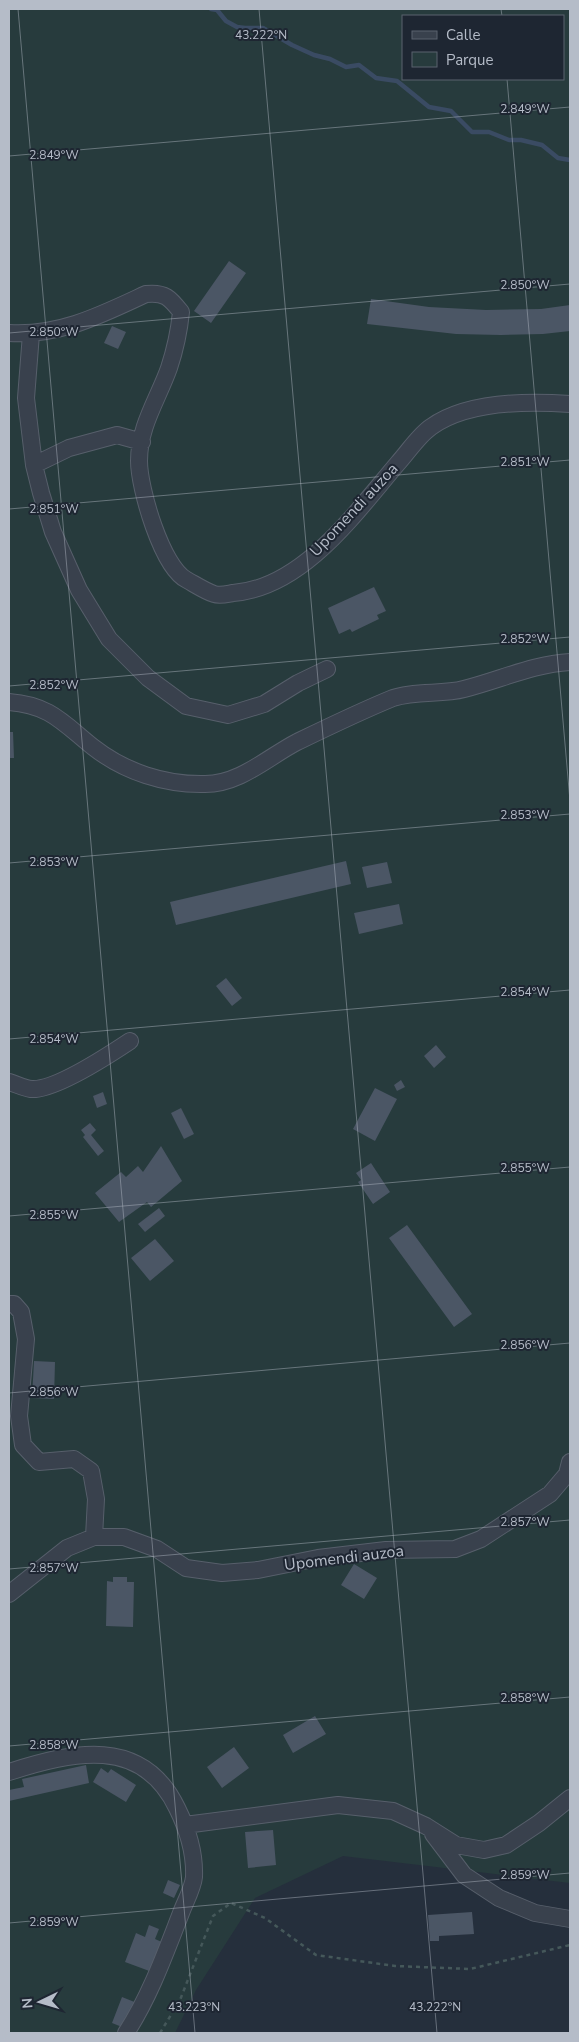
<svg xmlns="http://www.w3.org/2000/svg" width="579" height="2042" font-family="'Nunito Sans',sans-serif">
	<rect width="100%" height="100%" fill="#252f3c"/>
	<path fill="#273b3d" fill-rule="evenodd" d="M9,9H570V1883L343,1856L255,1898L196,1990L175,2033H9ZM403,16H563V79H403Z"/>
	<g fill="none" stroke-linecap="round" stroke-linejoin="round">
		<path stroke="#3a4b63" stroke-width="4.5" d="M211,9L217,10L226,21L237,27L245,28H263L292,45L314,55L330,59L346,67L359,65L376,78L397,81L429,107L451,111L472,132H489L509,140H521L542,145L558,158L570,160"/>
	</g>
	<path fill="#4b5665" d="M229,261L246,273L211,323L194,311Z
		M371,299L429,307L486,310L541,309L570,305V331L543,334L501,335L456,334L367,324Z
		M112,326L126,332L118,349L104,343Z
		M374,587L386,611L377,615L379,619L352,632L350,629L339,634L328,608Z
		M9,732H13L14,758H9Z
		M346,861L351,884L176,925L170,902Z
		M387,862L392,883L367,888L362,867Z
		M399,904L403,924L359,934L354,913Z
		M226,978L242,998L232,1006L216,986Z
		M436,1045L446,1057L434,1068L424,1056Z
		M401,1080L405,1087L397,1091L394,1085Z
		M375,1088L397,1099L375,1141L353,1129Z
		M103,1092L107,1104L97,1108L93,1096Z
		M181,1108L194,1134L184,1139L171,1113Z
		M90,1123L96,1130L91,1135L104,1151L98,1156L83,1137L85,1135L81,1130Z
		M161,1146L182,1181L151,1207L147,1202L119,1222L95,1193L121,1172L126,1177L138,1166L143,1172Z
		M371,1163L390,1192L373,1204L358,1182L361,1180L356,1173Z
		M159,1208L165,1216L145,1232L138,1224Z
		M407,1225L472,1314L454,1327L389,1238Z
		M155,1239L174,1261L150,1281L131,1258Z
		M34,1361L55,1362L54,1399L32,1398Z
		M354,1564L377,1578L364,1599L341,1585Z
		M113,1577H127V1582H134L133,1627L106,1626L107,1581L113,1582Z
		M315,1716L326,1734L293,1753L283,1735Z
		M234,1747L249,1768L222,1788L207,1767Z
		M86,1765L89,1783L9,1801V1790L24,1787L22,1779Z
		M101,1768L108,1773L111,1769L136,1785L126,1802L93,1782Z
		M273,1830L276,1865L248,1868L245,1832Z
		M168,1880L180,1885L174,1898L163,1893Z
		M472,1912L474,1934L439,1936V1941H430L428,1915Z
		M149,1925L159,1929L155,1939L164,1943L152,1972L125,1962L136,1933L145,1937Z
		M122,1997L137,2003L127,2029L112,2023Z"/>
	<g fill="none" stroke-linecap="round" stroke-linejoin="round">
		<g stroke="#575f6b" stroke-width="18">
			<path id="minor" d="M9,333C60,336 101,315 146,294C165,292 170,298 181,312C179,332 175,350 169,368C158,399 139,426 139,461C139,488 162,568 187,580C196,585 205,591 214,594C220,596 227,594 233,593C303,588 356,512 398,463C408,452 419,435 431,427C467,401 528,401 570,404
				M31,334L26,398L34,465L41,493L53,532L79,590L109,639L148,678L186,706L228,715L264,704L298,683L327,669
				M34,465L69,448L117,435L142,442
				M9,702C50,705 63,723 93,747C125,772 165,785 205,784C240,784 268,757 297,742C328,727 361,711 393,698C416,690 442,695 464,689C500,680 533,664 570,662
				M9,1082C16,1084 24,1088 31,1089C54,1091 109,1055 130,1041
				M9,1304H14L21,1312L26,1339L19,1416L23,1445L39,1462L74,1459L91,1471L96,1499L94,1537
				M9,1594L67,1548L94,1537H124L157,1549L186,1568L222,1573L258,1570L318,1558L386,1550L455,1549L481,1539L550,1494L567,1474L570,1462
				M9,1772C72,1752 142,1735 177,1808C188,1830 195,1852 194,1877C193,1888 185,1902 181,1913C165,1954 150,1996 126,2033
				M185,1825L338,1805L393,1811L426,1826L456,1845L484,1850L506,1845L539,1823L570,1798
				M433,1834L464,1875L499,1898L535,1913L570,1919"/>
		</g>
		<path stroke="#45585a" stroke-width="2.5" stroke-dasharray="4 4" stroke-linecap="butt" d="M160,2033L180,2000L213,1916L231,1903L265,1918L316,1955L395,1966L470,1969L570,1945"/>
		<use href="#minor" stroke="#39414d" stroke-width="16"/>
	</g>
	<path fill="none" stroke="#b5bcc8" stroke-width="1" stroke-opacity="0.45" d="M18,9L195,2033M259,9L437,2033M501,9L502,16M507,79L570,801M9,156L570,107M9,333L570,284M9,509L570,460M9,686L570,637M9,863L570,814M9,1039L570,990M9,1216L570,1167M9,1393L570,1343M9,1569L570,1520M9,1746L570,1697M9,1923L570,1873"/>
	<g text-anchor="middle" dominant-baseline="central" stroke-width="4" stroke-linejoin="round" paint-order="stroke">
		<g font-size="16" fill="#b5bcc8" stroke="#1e2632">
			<text transform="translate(354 510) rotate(-47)">Upomendi auzoa</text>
			<text transform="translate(344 1558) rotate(-7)">Upomendi auzoa</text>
		</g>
	</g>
	<g font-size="12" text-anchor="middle" fill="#b5bcc8" stroke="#1e2632" stroke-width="4" stroke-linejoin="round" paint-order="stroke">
		<text x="261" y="39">43.222°N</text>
		<text x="525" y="113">2.849°W</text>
		<text x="54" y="159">2.849°W</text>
		<text x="525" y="289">2.850°W</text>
		<text x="54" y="336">2.850°W</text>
		<text x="525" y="466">2.851°W</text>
		<text x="54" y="513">2.851°W</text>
		<text x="525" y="643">2.852°W</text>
		<text x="54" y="689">2.852°W</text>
		<text x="525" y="819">2.853°W</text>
		<text x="54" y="866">2.853°W</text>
		<text x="525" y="996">2.854°W</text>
		<text x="54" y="1043">2.854°W</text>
		<text x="525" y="1172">2.855°W</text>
		<text x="54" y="1219">2.855°W</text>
		<text x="525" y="1349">2.856°W</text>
		<text x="54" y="1396">2.856°W</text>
		<text x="525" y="1526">2.857°W</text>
		<text x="54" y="1572">2.857°W</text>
		<text x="525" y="1702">2.858°W</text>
		<text x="54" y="1749">2.858°W</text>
		<text x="525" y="1879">2.859°W</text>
		<text x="54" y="1926">2.859°W</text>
		<text x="194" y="2011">43.223°N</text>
		<text x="435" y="2011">43.222°N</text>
	</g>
	<rect width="579" height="2042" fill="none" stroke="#b5bcc8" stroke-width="20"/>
	<rect x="402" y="15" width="162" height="65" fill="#1e2632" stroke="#5a626e"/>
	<rect x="412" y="31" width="25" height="8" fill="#39414d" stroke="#5a626e"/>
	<text x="446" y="40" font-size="15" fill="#b5bcc8">Calle</text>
	<rect x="412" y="52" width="25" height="15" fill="#273b3d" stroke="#5a626e"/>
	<text x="446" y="65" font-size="15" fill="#b5bcc8">Parque</text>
	<g transform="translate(40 2002) rotate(265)" stroke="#1e2632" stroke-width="4" paint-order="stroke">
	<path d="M0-4L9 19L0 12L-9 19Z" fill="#b5bcc8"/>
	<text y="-8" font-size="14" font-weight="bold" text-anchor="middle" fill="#b5bcc8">N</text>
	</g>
</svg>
